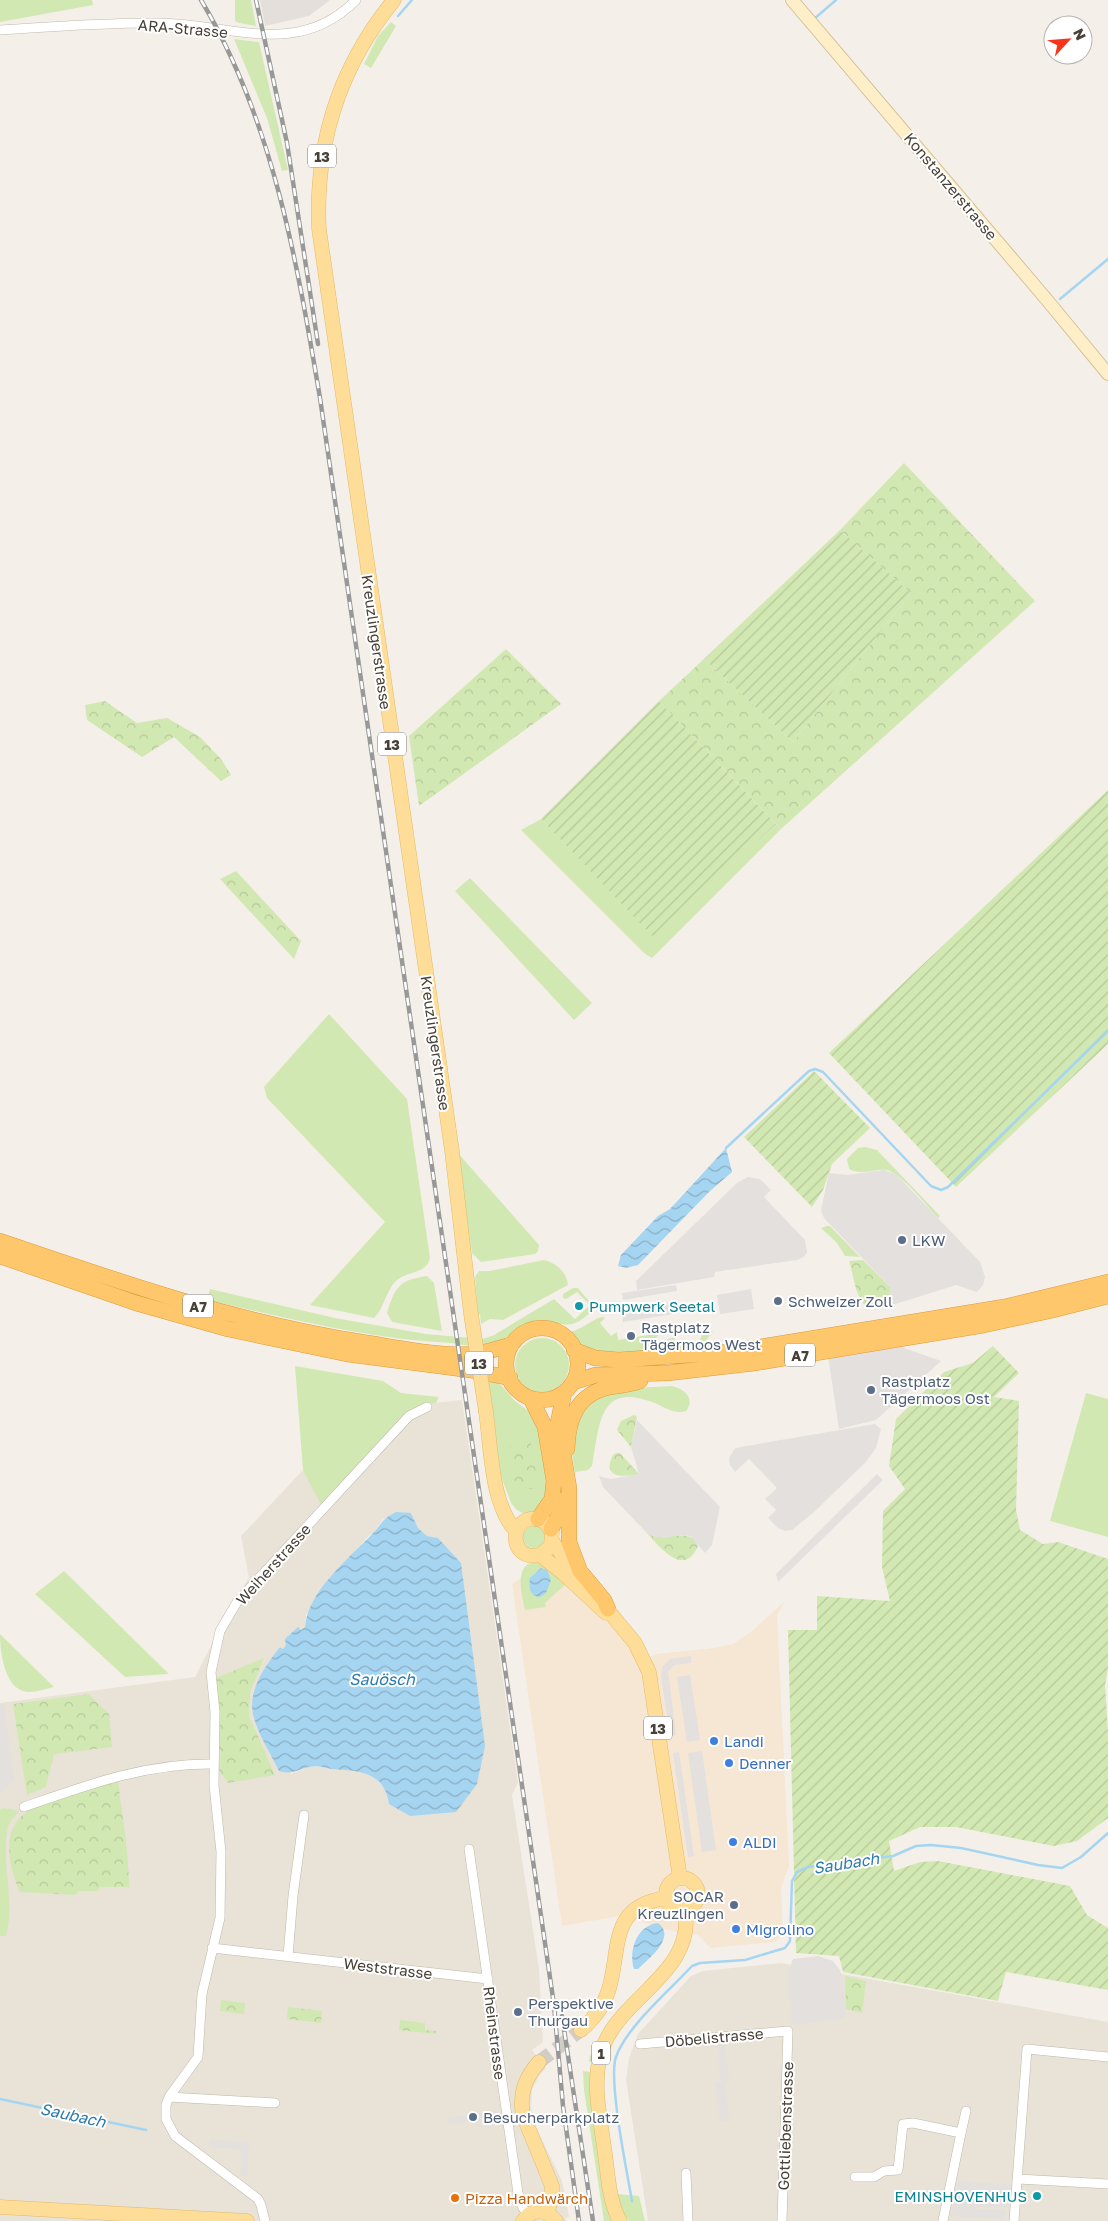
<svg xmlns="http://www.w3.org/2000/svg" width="1108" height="2221" font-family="'Golos Text',sans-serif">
	<defs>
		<pattern id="forest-crowns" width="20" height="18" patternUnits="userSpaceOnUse" patternTransform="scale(1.25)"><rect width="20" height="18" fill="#d2e8b2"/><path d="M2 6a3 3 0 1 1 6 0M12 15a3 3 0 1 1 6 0" fill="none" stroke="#b6c89a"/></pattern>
		<pattern id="garden-furrows" width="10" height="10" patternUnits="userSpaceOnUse" patternTransform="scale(1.25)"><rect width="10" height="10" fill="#d2e8b2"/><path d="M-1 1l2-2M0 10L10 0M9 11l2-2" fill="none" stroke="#b6c89a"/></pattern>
		<pattern id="water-waves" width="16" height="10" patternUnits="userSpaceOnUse" patternTransform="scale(1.25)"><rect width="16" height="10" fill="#a6d5f1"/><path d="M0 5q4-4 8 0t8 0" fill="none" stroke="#89aec4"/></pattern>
	</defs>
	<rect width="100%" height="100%" fill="#f4f0e9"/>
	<path fill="#e8e2d7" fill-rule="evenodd" d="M462,1400L518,1782L512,1795L539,1969L543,2042L532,2050L546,2068L539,2076L532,2090L531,2108L535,2125L562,2181L569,2217L565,2218L566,2221H0V1703L195,1677L210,1648L222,1617L249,1578L241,1536L303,1470L322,1504L406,1414L423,1404ZM411,1513L418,1528L427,1536L438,1538L389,1804L387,1792L374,1776L361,1771L310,1766L291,1774L254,1691L265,1667L280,1647L283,1649L305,1627L306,1615L366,1538L374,1532L383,1519Z
		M781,1963L1108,2022V2221H648L626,2080L629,2058L638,2034L691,1976L703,1971Z"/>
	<path fill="#f6e6d4" d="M541,1564L575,1590L624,1639L638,1662L656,1654L714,1648L733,1644L752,1631L785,1601L777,1615L789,1866L781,1888L783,1934L775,1942L710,1948L698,1935L676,1932L620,1916L562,1926L512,1584Z"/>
	<path fill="#e4dfda" d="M260,0H330L309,16L265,26Z"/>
	<path fill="#d2e8b2" d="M0,0H92L93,5L0,22Z
		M235,0H251L256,26L239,23L235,21Z
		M391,22L396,26L371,68L364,64L378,36Z
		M234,39L259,42L288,170L282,171L267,118Z
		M541,819L654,937L776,824L781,829L652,958L644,953L521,830Z
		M470,878L592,1003L574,1020L455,891Z
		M329,1014L407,1099L430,1258C427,1274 406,1271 396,1281C385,1292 385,1307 374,1318L310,1305L385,1222L267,1098L264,1087Z
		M865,1147L877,1150L940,1216L938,1218C927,1206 902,1174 887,1170C874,1168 862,1176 849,1169L847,1159L858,1148Z
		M457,1152L539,1245L538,1251L535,1254L481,1262L472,1253Z
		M827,1226H830L860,1257L845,1256L837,1243L821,1228Z
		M544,1260C556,1263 567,1272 568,1285L503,1320L490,1319L481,1324L480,1314L478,1315L475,1277L479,1271H490Z
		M427,1276L434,1283L442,1331L392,1322L387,1313C395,1287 399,1280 427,1276Z
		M573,1288H578L595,1308C566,1337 565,1318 533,1324C514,1327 501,1346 481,1346C471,1347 461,1344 451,1343C368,1339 287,1318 207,1300L210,1289L335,1318L426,1334L483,1339L494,1335L554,1299L575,1319L590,1305L577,1292L566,1299L563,1298V1294Z
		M603,1317L605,1318L600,1323L611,1336L617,1332L618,1340L659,1333L658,1327L664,1325L665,1331L661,1332L647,1350L641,1353L602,1355L585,1349L569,1332C582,1330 593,1318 603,1317Z
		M713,1331L702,1346L697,1349L654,1353L663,1341L675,1337L673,1345L700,1340L703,1332Z
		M515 1365a27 27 0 1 1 54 0a27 27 0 1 1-54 0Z
		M295,1366L383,1381L401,1393L439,1397L436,1403L423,1404L406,1414L321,1505L303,1470Z
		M486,1378L501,1385L514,1400L531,1413L538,1424L549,1491L539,1508L531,1513L524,1514L517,1510L511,1503L501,1476Z
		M672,1386C684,1389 696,1398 686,1411C676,1414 667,1409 657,1404C599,1380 600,1422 592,1466L588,1470L575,1472C569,1440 570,1433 584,1403L616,1389Z
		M1086,1393L1108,1399V1537L1050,1521Z
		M523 1537a11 11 0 1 1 22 0a11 11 0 1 1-22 0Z
		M535,1561L543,1563L568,1582L545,1603L546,1607L525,1610C522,1594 513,1566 535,1561Z
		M64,1571L168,1673V1674L125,1677L35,1594Z
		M0,1634L54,1687C45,1689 32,1694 23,1691C4,1685 0,1651 0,1634Z
		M3,1808L19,1811C15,1816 10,1821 8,1827C0,1861 16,1900 6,1936H0V1810Z
		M595,2053L613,2221H604L584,2090L583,2071L590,2072L593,2064L589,2061L590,2056Z
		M617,2194L639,2196L645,2221H629L621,2209Z"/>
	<path fill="url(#forest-crowns)" d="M904,463L1035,601L781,829L659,701L704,659L793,742L911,593L840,530Z
		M506,649L561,704L419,806L409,736Z
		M105,701L137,723L167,718L200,737L221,759L231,775L221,781L174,737L142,757L87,720L85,705Z
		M236,871L301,941L294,959L220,879Z
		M863,1260L890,1287L891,1298L883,1308C856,1317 855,1278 849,1261Z
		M634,1415L637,1417L631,1447L617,1430L621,1421Z
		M517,1436L529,1439C535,1453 543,1474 535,1488L522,1490L512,1477L510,1441Z
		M616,1453H620L639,1474C624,1477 601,1479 613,1455Z
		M646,1532C666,1544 690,1525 698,1546C684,1579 659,1546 646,1532Z
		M264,1658L250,1692L249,1716L275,1775L228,1783L219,1770L221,1751L218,1749L216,1678Z
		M89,1694L109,1714L112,1747L54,1754L46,1787L27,1795L13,1704Z
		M118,1780C122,1816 129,1852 129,1887H100L98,1891H79L75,1895L20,1892C8,1865 0,1828 29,1810Z
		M845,1976L866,1981L862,2013L846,2009Z
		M221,2000L245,2003L244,2014L220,2011Z
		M288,2007L322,2011L321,2023L287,2019Z
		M400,2020L425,2023V2030L436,2031V2034L399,2030Z"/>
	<path fill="url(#garden-furrows)" d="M840,530L911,593L793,742L704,659Z
		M659,701L776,824L654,938L541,819Z
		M1108,790V1044L956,1187L829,1053Z
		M814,1071L870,1128L832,1164L823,1190L812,1207L744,1137Z
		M993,1346L1019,1373L994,1397L1019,1401L1016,1510L1020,1530L1043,1544L1058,1542L1108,1559V1668L1105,1685L1108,1733V1818L1077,1841L1054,1846L956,1827H920L889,1841L894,1871L920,1862L938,1861L1070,1886L1087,1915L1108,1928V1990L1006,1972L998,2001L843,1972L839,1956L796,1953L788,1630H817V1596L890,1601L882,1567L883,1511L905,1489L889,1466L896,1419L944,1372L973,1363Z"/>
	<path fill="#e3e0dd" d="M884,1170L896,1174L980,1262L985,1277L983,1285L977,1292L956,1285L883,1308L891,1298L890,1287L824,1218L821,1210L829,1173L847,1175Z
		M748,1177L760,1179L771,1190L764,1197L805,1240L807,1252L804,1257L797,1260L715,1272L714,1277L637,1290L636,1281L737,1183Z
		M676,1285L677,1291L623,1300L622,1293Z
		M751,1289L754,1309L720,1314L717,1295Z
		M678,1301L679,1313L623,1322L622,1310Z
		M901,1347L941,1361L876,1420L839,1429L828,1356Z
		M637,1420L720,1507L712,1545L705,1553L690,1536L682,1535L664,1538L654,1537L646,1532L603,1487L599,1476L611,1479L639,1474L631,1447Z
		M875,1424L881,1429L876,1448L866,1462L814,1512L792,1530L785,1531L778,1528L768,1518L776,1510L765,1499L777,1488L749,1459L735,1472L730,1465L729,1458L735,1448Z
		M877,1474L883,1480L778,1582L776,1574Z
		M691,1656V1663L675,1665L668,1671L676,1735L670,1736L661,1676L662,1667L670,1659Z
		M690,1675L700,1740L687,1742L677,1677Z
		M4,1703L14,1780L0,1794V1705Z
		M702,1751L716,1850L702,1852L688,1753Z
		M679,1752L694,1856L688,1857L673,1753Z
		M818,1956L833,1961L840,1970L843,1980L846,2018L792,2025L788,1973L793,1959Z
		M724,2041L729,2081L725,2082L729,2120L720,2121L716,2082H721L717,2042Z
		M497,2110L498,2117L448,2125L447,2118Z
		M210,2140L249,2142L247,2176H240L242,2149L209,2147Z
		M958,2181L1011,2185L1010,2207L975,2206V2209L1005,2210V2219L951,2216Z"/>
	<path fill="url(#water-waves)" d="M726,1148L732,1172L709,1192L638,1265L626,1268L618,1266L621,1255L658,1216L670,1209Z
		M396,1512L411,1513L418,1528L427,1536L438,1538L461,1563L485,1746L477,1784L456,1812L410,1816L389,1804C384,1771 359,1771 332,1769C325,1768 316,1765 309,1767C295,1770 294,1775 279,1771C271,1754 259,1736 254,1718C246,1692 265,1666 280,1647L283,1649L286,1645L285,1639L298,1627L301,1630L305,1627C308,1590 350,1558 374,1532C383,1522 382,1519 396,1512Z
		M541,1568L547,1570L551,1580L546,1593L540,1597C529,1596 529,1587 530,1578Z
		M658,1923C677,1937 649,1958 638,1969H634C628,1951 637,1925 658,1923Z"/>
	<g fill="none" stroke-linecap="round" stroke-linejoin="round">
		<path stroke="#a6d5f1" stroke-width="2.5" d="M398,16L412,0
			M814,19L836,0
			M1060,299L1108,259
			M726,1148L809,1071L815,1069L823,1072L931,1186L941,1190L948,1187L1108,1031
			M0,2099L146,2130
			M632,2201C627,2172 608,2080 616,2057C627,2026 670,1990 692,1966L700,1963L745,1960L785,1948L790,1941L792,1881L797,1872L808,1867L893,1856L916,1846L931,1845L961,1848L1038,1865L1062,1868L1081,1857L1108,1833"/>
		<path stroke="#d2cdc5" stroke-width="14" stroke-dasharray="14 7" stroke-linecap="butt" d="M539,2062L581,2030"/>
		<g stroke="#c0b8ab" stroke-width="10">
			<path id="street" d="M0,30C53,27 107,22 160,23C230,24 298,59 356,0
				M24,1807C87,1785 146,1763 213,1764
				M469,1849L518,2193L523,2208L528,2215
				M212,1948L488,1979
				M288,1956L293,1896L304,1815
				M640,2044L788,2031L782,2221
				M169,2097L275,2103
				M961,2133L966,2111
				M686,2173L688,2221
				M855,2177H874L884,2171L898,2170L903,2124L913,2123L961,2133L943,2221
				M1018,2179L1108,2184
				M265,2221L261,2205L258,2199L175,2136L166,2119V2105L169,2097L198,2057L202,1994L220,1918L221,1852L214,1785L215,1712L211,1672L220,1631L237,1602L409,1416L427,1407
				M1014,2221L1027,2049L1108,2057"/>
		</g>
		<g stroke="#d4c299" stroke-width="14">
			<path id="secondary" d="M792,0L1047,300L1108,374"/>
		</g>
		<g stroke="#e4ba67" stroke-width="15">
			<path id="primary" d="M394,0C340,66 315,144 319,229L452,1151L471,1314
				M486,1412C491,1447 491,1505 516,1531
				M552,1541L581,1581
				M540,1555L551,1546L552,1532L545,1522C510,1505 504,1563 540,1555L563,1573L606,1613
				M601,1602L635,1643L649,1672L680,1878
				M666 1894a16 16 0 1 1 32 0a16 16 0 1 1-32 0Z
				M581,2030C594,2019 604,2006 609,1989C621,1947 609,1906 666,1898
				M539,2062C525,2078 519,2094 523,2115L552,2186V2198L547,2213
				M0,2207L247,2221
				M523,2221C532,2208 547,2209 556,2221
				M620,2221C608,2200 608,2171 604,2147C600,2116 592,2084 601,2053C616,1998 696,1974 685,1910"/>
		</g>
		<g stroke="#de9b39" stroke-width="16">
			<path id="highway" d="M0,1241C120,1282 235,1322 361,1342C395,1347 440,1357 474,1354C487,1353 498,1348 510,1345
				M0,1256L136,1303L228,1329L347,1354L470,1370L510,1378
				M506 1364a36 36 0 1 1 72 0a36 36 0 1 1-72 0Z
				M574,1350L595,1358L619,1360L729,1352L1004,1307L1108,1282
				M573,1382L596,1375L668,1373L755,1363L984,1325L1053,1310L1108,1296
				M564,1393L558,1423L569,1488V1542L580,1571L604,1600L608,1609
				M531,1399L545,1427L554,1481L552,1499L538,1519
				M567,1449C568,1418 577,1394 610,1387C620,1385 631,1385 640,1381
				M551,1529L559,1515L563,1500"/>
		</g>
		<use href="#street" stroke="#fff" stroke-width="9"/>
		<use href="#secondary" stroke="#feefc9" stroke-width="12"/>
		<use href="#primary" stroke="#fedd98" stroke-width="14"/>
		<use href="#highway" stroke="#fec76b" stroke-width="15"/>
		<g stroke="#989898" stroke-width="4.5">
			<path id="rail" d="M201,0C273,120 297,262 320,398L554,2005L563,2106L579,2221
				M256,0L287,143L318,344
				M562,2016L593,2221"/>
		</g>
		<use href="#rail" stroke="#fff" stroke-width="2.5" stroke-dasharray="8" stroke-linecap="butt"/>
		<g stroke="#e4ba67" stroke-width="15" stroke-linecap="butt">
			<path id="primary-bridge" d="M471,1314L486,1412"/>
		</g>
		<use href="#primary-bridge" stroke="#fedd98" stroke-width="14"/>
	</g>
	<g fill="#5c6f8a" stroke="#fff" stroke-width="2">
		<circle cx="902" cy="1240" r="5"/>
		<circle cx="778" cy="1301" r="5"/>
		<circle cx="631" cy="1336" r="5"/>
		<circle cx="871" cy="1390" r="5"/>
		<circle cx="734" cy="1905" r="5"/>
		<circle cx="518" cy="2012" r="5"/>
		<circle cx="473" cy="2117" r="5"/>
	</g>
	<g fill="#0f9aa8" stroke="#fff" stroke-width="2">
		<circle cx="579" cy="1306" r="5"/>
		<circle cx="1037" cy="2196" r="5"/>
	</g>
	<g fill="#3f7fe0" stroke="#fff" stroke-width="2">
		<circle cx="714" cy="1741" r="5"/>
		<circle cx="729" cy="1763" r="5"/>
		<circle cx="733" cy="1842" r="5"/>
		<circle cx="736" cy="1929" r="5"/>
	</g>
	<circle fill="#e8710a" stroke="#fff" stroke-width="2" cx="455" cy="2198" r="5"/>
	<g text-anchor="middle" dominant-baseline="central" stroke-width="4" stroke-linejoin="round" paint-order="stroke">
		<g fill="#fff" stroke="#7f7a73" stroke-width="1">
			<rect x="308" y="144.5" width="28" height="23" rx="4"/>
			<rect x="378" y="732.5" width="28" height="23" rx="4"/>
			<rect x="183" y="1294.5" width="30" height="23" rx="4"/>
			<rect x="785" y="1343.5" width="30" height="23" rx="4"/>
			<rect x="465" y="1351.5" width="28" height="23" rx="4"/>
			<rect x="644" y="1716.5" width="28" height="23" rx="4"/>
			<rect x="592" y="2041.5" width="18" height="23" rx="4"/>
		</g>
		<g font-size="14" font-weight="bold" fill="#484137">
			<text x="322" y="156">13</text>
			<text x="392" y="744">13</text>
			<text x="198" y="1306">A7</text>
			<text x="800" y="1355">A7</text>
			<text x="479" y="1363">13</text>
			<text x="658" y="1728">13</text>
			<text x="601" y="2053">1</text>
		</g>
		<g font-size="15" fill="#484137" stroke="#fff">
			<text transform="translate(183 28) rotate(5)">ARA-Strasse</text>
			<text transform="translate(951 186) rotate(50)">Konstanzerstrasse</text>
			<text transform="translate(377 642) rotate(82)">Kreuzlingerstrasse</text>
			<text transform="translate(436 1043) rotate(82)">Kreuzlingerstrasse</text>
			<text transform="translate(273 1564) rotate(-48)">Weiherstrasse</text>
			<text transform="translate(388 1968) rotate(7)">Weststrasse</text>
			<text transform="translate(495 2033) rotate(83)">Rheinstrasse</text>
			<text transform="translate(714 2037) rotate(-5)">Döbelistrasse</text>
			<text transform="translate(785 2126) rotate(-88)">Gottliebenstrasse</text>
		</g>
		<g font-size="15" fill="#4e5e75" stroke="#fff" text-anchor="start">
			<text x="912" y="1240">LKW</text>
			<text x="788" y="1301">Schweizer Zoll</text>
			<text x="641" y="1327">Rastplatz<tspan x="641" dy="17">Tägermoos West</tspan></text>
			<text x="881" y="1381">Rastplatz<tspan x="881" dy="17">Tägermoos Ost</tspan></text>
			<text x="724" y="1896" text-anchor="end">SOCAR<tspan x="724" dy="17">Kreuzlingen</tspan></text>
			<text x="528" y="2003">Perspektive<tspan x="528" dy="17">Thurgau</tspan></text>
			<text x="483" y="2117">Besucherparkplatz</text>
		</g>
		<g font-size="15" fill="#0d838f" stroke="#fff" text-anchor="start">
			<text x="589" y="1306">Pumpwerk Seetal</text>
			<text x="1027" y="2196" text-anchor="end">EMINSHOVENHUS</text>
		</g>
		<g font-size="15" fill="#366cbe" stroke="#fff" text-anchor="start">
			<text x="724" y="1741">Landi</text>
			<text x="739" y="1763">Denner</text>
			<text x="743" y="1842">ALDI</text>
			<text x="746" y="1929">Migrolino</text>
		</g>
		<g font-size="15" fill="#c56008" stroke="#fff" text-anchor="start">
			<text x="465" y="2198">Pizza Handwärch</text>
		</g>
		<g font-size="16" font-style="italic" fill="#2e7bad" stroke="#fff">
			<text x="382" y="1679">Sauösch</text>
			<text transform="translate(846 1863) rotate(-9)">Saubach</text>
			<text transform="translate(73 2115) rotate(12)">Saubach</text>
		</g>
	</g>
	<g transform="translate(1068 40) rotate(64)"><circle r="24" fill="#ffffff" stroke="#b6b3af"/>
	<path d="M0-4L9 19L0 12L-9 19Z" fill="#fa341a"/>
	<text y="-8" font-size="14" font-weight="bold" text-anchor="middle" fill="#484137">N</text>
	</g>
</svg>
